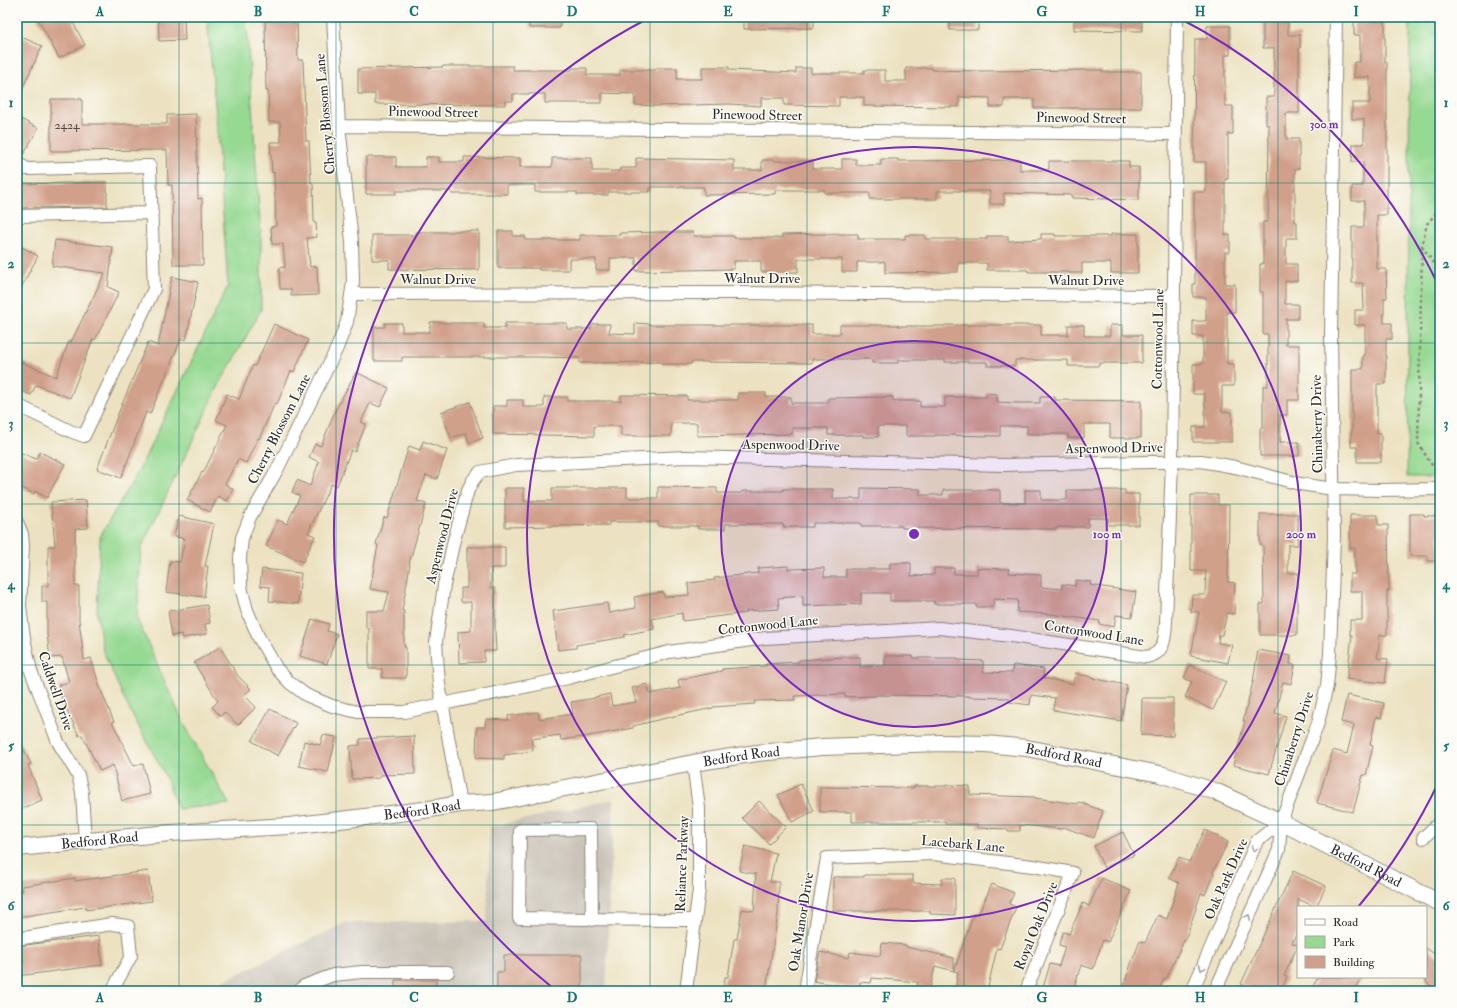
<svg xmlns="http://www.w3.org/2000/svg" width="1457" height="1008" font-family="'IM FELL Double Pica',serif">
	<rect width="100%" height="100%" fill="#fdfcf7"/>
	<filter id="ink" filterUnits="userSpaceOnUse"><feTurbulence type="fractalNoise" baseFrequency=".025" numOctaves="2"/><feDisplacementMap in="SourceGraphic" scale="8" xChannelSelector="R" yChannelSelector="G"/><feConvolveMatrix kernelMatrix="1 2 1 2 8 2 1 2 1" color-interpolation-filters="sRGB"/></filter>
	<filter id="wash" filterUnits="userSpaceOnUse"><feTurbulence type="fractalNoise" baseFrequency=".012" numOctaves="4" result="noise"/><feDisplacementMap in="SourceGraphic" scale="16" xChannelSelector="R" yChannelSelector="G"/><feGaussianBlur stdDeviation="0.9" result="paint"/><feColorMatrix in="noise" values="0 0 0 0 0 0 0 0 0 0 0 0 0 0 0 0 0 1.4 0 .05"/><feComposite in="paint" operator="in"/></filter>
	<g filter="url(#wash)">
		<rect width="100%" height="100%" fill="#ece2c1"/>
		<path fill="#cac3b8" d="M614,799L606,991H202L345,923L487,921L490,827Z"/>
		<path fill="#95d992" stroke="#60825e" d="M207,17H246L261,237V310L217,389L141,549L137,619L183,722L229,804L178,809L165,775L126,703L103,651L97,614L100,536L138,472L228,286L216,115Z
			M1410,17H1440V477H1407Z"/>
		<g id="blocks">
			<path fill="#d1a08b" d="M37,17H70L85,45L59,58Z
				M158,17H184L185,40L159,41Z
				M529,17H560V28H529Z
				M744,17H814V28L744,29Z
				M950,17H978V30H950Z
				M1074,17H1142V31L1074,30Z
				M1263,19L1288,20V35H1300V48H1299V113H1286V139H1299V169H1295V222H1297V238H1286V264H1297V281H1285V304H1298V319H1286V345H1299V400H1287V415H1280V442H1299V456H1260V428H1263V386H1268V334H1263V292H1260V264H1263V222H1268L1269,125H1266V97H1274V48H1263Z
				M297,20L298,60H303L306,141H309L311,183H313L314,223H316L317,237L307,238L310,267L317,266L318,295L291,296V289H280L279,268L285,267L283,244H272L271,227L276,226L274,172L272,173L270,142H281L280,122H269L268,91H266L265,21Z
				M1354,21H1385V62H1387V215H1377V269H1386L1387,298H1384V323H1392V339H1386V384H1377V433H1381V462H1357V447H1351V433H1352V369H1363V355H1365V325H1355V310H1364L1363,283H1352V227H1364V201H1352V186H1363V162H1352L1353,144H1364V119H1352V103H1370V77H1354V62H1360V35H1354Z
				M1207,26H1230V55H1225V106H1233V134H1228V179H1225V235H1230V252H1225V284H1235V312H1227V364H1234V386H1222V412H1232V442H1193V427H1205V394H1193V364H1203V336H1193V321H1206V297H1193V284H1195V221H1194V192H1206V162H1194L1195,39H1207Z
				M17,35L42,46L17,100Z
				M443,66H513V70H572V68H587V75H620V70H656V68H677V79H702V67H729V70L796,73V68H811V73H864V70H885V81H906V68H932V70L978,71L1102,70V72H1141V108H1034V99H1004V107H990V98L959,97V107L864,106V97H839V106L784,105V98H761V106L729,104L656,106L635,105V94L602,93V103H545V94H513V101H505V105L375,104V94H358V69L443,67Z
				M51,99H82V124H167V115L196,114L198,199L202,198L203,265H173L172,185H168L167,150L51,151Z
				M17,117L38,128L24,154L17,151Z
				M366,157H396V167H426V157H439V162H464V157L520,158V167H552V158H592V171H620V168H636V158L734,160V170H762V160H775V161H813V169H842V159H856V165H881V159H898V161L1020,160V170H1049V161H1129V167H1139V200L1072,198V195L1004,193V204H990V191H937V199H870V193H825V190H775V194L704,195V187H650V192H608V195H577V192H535V185H507V194H452V191H396V194H366Z
				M107,182V207L19,208V184Z
				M453,231H479V270L389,269V260H372V235H416V232H453Z
				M498,231H513V236H525V240H580V235H620V233L664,232H693V236H734V238H782V235L827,234H858V239H905V235H925V239H987V236H1008V241L1041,239V234H1055V236H1111V234H1138V273H1111V263H1082V273H1069V272H1028V270H987V263H958V272L885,273V262H857V272H842V259H798V272H761V261H734V269L636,271V258H610V270H596V259H569V270H539V268H498Z
				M55,240L113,247L108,287L119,292L95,340L93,339L70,398L36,385L31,395L17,389V360L56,377L69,341L71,342L105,273L52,266Z
				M17,244L38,256L17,295Z
				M172,277L198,282L186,340L181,339L150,414L146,412L121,478L97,469L118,414L148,342L158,346Z
				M430,322H443V323H484V328H505V323H567V329H591V324H610L609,333L635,334V323L650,324V325H812V334H840V325H898V326H945V325H1041V335H1068V325H1084V336H1110V325H1123V335H1142V363H1099V366H1068V360H1015V366H987V362H945V360H898V363H872V359H812V363L691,362V364H662V362L580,363V358L537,357H402V361H374V327H385V323H402V332H430Z
				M274,324L308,340L294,372L291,371L277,404L275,403L259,439L258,438L246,463L238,459L225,484L233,489L227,501L218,496L210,512L187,500L202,472L203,473L227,425L216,420L227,394L239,399L253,365L255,366Z
				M356,372L389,388L380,407L370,403L361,422L366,424L355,452L351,450L337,486L331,484L308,533L315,536L303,562L266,546L278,520L287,524L300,496L292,492L297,480L310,486L319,462L309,457L315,444L321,446L335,411Z
				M738,393H766V397H791V403H828V398L893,397V401H920V407H945V397H986V393L997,394V402L1017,403H1040V397H1055V400L1141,401V438H1110V424H1084V438H1068V434H1027V426H1000V436L935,435V436H906V426H878V437H863V435H828V428H792V434L697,436V423H671V436H621V426H594V436L493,434V406H507V400H523V407H544V397H567V401H621V395L687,396V400H738Z
				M470,402L483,438L469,443L466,433L451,438L441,412Z
				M423,441L447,450L437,479L426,475L417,501L426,504L409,564H410L402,611H404V647H406V678H382V669H369V628H366V611H384L389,592L370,589L378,545L376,544L384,517L387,518L409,446L420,450Z
				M17,451L36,459L40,452L65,464L47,498L35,491L34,494L17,485Z
				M658,487L717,488V493H742V491H783V489H833V499H861V488L920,489V495H943V490H1000V503H1025V490H1041V500H1067V490H1125V494H1139V525H1108V518H1088V527H1057V529L902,528V526H861V523H813V527H783V524H725V529H698V526H658V522H609V525L505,527V488H524V501H552V488H627V498H658Z
				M1191,495H1218V505H1229L1228,582L1235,583L1234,614L1227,613L1222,635H1219L1218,643L1232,645L1228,663L1191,656L1199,612H1191L1192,595H1205L1206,571H1191Z
				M86,500L88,528L75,529V586H79V620L84,660L91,658L100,688L114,722H112L134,766L143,764L150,794L122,801L113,765L100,771L82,735L79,736L62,699L58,685L69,682L62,657L50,658L47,634V602H42V586H48V546H55L51,502Z
				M1260,514H1298V545H1288V573H1298V587L1297,588V635H1260V604H1264L1263,545H1260Z
				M1410,514H1424V516H1439V561H1428V556H1410Z
				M1350,515H1378V525H1388L1389,591H1387V635H1380L1377,658L1388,659L1385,683L1347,679L1352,635H1350V620H1362V591H1350V574H1355V548H1350Z
				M179,516L214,524L205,566H208L204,597L166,592L170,561L180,562L185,539L174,536Z
				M467,547H505V568H491V588H495V631L496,651H484V662L459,663L458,632L471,631V602H461V588H467Z
				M890,563H911V576L934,575V568H954V574H977V568L1009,569V573L1041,575V587L1062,589V584L1075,586L1076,580L1091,582L1090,585L1136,592L1132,617L1116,615L1114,627L1099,624L1100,621L1050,614L1017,612L1018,600L994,599L993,607H976V604H934V601H890V593H861V604L803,606V596L778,598L779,609L746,611V613L683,621L682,613L652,619L654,629L624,635L625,637L576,645V648L558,650L553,611L607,603L609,613L636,608L634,597L663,592L664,597L689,595L688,583L715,580L714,578L758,573V568L788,566V569L824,568V577H846V569H890Z
				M262,569L301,573L298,604L269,601L270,587L260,586Z
				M207,605L210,623L205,624L207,634L182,638L181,634L172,636L168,611Z
				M312,619L329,624L327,631L337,634L327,664L300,656Z
				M220,647L238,676L251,689L244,695L256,707L238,725L224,712L221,716L212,707L218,701L194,663Z
				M1258,650L1291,656L1290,664L1295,665L1291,684L1283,682L1275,713L1286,716L1269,774L1233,765L1245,721H1243L1253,682Z
				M885,656H913V658H958V660L983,661V672L1012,673L1013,665L1044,669L1043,678L1073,684L1075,673L1091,677V678L1127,685L1121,721L1053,710L1055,698L1031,695L1030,705L1009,702V698L969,697V696L876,695V696L845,697V694L794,696L795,700L755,701V704L713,707V708L670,717L633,726V728L589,736L561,740L560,735L531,739L533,751L504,755V759L476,758L477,727H485L486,719L508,720V716L538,712L539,719L573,714L571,702L595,698V697L610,694L612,706L636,702L632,688L647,684L650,694L680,688L678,680L722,671V669L766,666V664L799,662V660L844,657H860V667L885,666Z
				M1190,665L1226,682L1213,710L1185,697L1192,682L1184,678Z
				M1347,695L1384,703L1381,718L1376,717L1370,745L1373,746L1366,775H1363L1353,812L1317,803L1333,750L1347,754L1354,725L1341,722Z
				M1142,698H1173V736L1141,735Z
				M270,709L296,723L278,756L252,741Z
				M323,735L336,737L328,772L299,766L304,741L320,745Z
				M17,736L31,764L28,765L42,800L17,811Z
				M414,736L415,774L380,775V778L352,779L350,746L360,745V739Z
				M801,784L814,811L792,822L778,795Z
				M946,785L970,786V795L1035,797V798L1078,804L1079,802L1103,811L1094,838L1063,827L1062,829L1020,825V831H1008V829L977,828V824H945V822H852V812H820V787L914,788V786H946Z
				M759,801L786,827L769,844L742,818Z
				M1205,830L1228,842L1213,872L1214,873L1205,895L1201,893L1188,932L1166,979L1164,978L1159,991H1122L1131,964L1140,941L1145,943L1158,915L1167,919L1179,883L1169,878L1179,857L1189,862Z
				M1123,832L1134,855L1104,868L1094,846Z
				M745,846L776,853L770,882H779L778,913L770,965L766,990L759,989V991H723L725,977H728L734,939H737L742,909L754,911L756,874L739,871Z
				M148,871L152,901L86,910V907L17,917V892L23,891L22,886L75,878V881Z
				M1293,871L1326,886L1316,907L1298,899V931L1292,943L1298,945L1284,976L1287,977L1281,991H1257L1241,984Z
				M864,875H913V883L942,884V878H955V915L930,914V911H833V877H864Z
				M1102,878L1131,891L1108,942L1103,940L1093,969L1081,965L1073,991H1054L1043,988L1050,964L1059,966L1065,947L1059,945L1063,932L1069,934L1083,903L1089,906Z
				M992,884L1014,893L1009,904L1016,907L1000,949L997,948L987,991H955L958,972L954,971L974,913L978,915Z
				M99,936L102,965L17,976V946Z
				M882,943L906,945V947L954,958V971L935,966L930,988L917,985L918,982L872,978L871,983L860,982L859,989L814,981L820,952L849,958L850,952L880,956Z
				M1426,948L1440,958V979L1434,988L1426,982Z
				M504,955H582V991H497V972H504Z
				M1318,977H1362L1355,991H1310Z
				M395,980H436V991H395Z"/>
		</g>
	</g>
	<g filter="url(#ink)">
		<use href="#blocks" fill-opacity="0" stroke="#8c8676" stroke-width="1"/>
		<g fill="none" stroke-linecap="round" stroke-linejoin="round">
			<g stroke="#8c8676" stroke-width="14">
				<path id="minor" d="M333,17L339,126L352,241L353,282L347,322L337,348L277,470L250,517L242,538L240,558L241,587L247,610L258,636L277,669L290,683L306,695L332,706L358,712H404L568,678L669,652L765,638L939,628L1011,636L1146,657C1165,654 1165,638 1166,622L1172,462L1177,17
					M339,126L1176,134
					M17,163L27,169L150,166L154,289L84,436L70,431L17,405
					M17,215L19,216L152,213
					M351,294L736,293L1173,296
					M17,522L22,534L23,546L20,606L24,638L31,671L58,742L78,775L82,792L85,841
					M460,804L439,684L436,642L444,585L454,540L468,490L473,480L480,472L516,465L686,457L1004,465L1201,461L1235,467L1300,484L1333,489L1380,490L1440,489
					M1423,838L1440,822
					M592,920L591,829L520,830L519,918C578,919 636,920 695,920
					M17,939L112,924L128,926L131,956L112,991
					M299,991L304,986L333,975L362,972H448
					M686,991L699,889V808L693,763
					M805,991L827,858L933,854L1033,866L1073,873L1026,991
					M1192,991L1257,841L1281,822
					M1215,991L1279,850L1281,822L1318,723L1327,686L1330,654L1334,537L1331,335L1336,17"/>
			</g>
			<g stroke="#8c8676" stroke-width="18">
				<g id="major">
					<path id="s1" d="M17,848L170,833L289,826L424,810L460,804L493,802L693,763L757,753L822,747L942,743L986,744L1027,748L1160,774L1217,792L1281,822L1440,903"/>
				</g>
			</g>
			<path stroke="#8c8676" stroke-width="2.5" stroke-dasharray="3 3" stroke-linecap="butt" d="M1440,208L1427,224L1422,245L1418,443L1431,464L1440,470
				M1422,246L1440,272"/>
			<use href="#minor" stroke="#fff" stroke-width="12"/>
			<use href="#major" stroke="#fff" stroke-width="16"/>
		</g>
		<defs><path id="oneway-chevron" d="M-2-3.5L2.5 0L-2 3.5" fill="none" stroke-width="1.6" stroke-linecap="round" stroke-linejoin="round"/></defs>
		<g stroke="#a0a0a0">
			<use href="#oneway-chevron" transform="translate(1254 849) rotate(113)"/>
			<use href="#oneway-chevron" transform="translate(1248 917) rotate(-66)"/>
			<use href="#oneway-chevron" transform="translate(1202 968) rotate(114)"/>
		</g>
	</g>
	<path fill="none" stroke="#0f766e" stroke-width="1" stroke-opacity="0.55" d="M179,17V991M336,17V991M493,17V991M650,17V991M807,17V991M964,17V991M1121,17V991M1278,17V991M17,183H1440M17,343H1440M17,504H1440M17,665H1440M17,825H1440"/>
	<circle cx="914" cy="534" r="193" fill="#7b2cbf" fill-opacity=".12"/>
	<g fill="none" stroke="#7b2cbf" stroke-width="2">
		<circle cx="914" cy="534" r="193"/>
		<circle cx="914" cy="534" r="387"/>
		<path d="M1440 779A580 580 0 0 1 1358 907M553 988A580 580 0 0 1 651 17M1177 17A580 580 0 0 1 1440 289"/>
	</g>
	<g text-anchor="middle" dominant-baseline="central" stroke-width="3" stroke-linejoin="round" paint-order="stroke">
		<g font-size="12" fill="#544843">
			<text x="67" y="125">2424</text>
		</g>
		<g font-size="14" fill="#2b2b2b" stroke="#fdfcf7">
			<text transform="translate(433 112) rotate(1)">Pinewood Street</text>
			<text transform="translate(325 114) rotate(-95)">Cherry Blossom Lane</text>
			<text transform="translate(757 115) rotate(1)">Pinewood Street</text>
			<text transform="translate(1081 118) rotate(1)">Pinewood Street</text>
			<text x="762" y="278">Walnut Drive</text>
			<text x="438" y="279">Walnut Drive</text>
			<text x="1086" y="280">Walnut Drive</text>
			<text transform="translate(1158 339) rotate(-89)">Cottonwood Lane</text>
			<text transform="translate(1317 424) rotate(-91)">Chinaberry Drive</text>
			<text transform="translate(279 429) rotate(-63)">Cherry Blossom Lane</text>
			<text transform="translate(791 445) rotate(1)">Aspenwood Drive</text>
			<text transform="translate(1114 448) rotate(-1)">Aspenwood Drive</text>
			<text transform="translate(442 536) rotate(-76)">Aspenwood Drive</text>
			<text transform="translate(768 625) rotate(-6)">Cottonwood Lane</text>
			<text transform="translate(1094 633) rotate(9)">Cottonwood Lane</text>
			<text transform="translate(56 691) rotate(71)">Caldwell Drive</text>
			<text transform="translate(1294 739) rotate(-72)">Chinaberry Drive</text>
			<text stroke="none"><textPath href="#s1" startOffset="1055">Bedford Road</textPath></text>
			<text stroke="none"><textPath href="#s1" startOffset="731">Bedford Road</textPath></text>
			<text stroke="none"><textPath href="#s1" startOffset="407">Bedford Road</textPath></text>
			<text stroke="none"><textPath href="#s1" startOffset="83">Bedford Road</textPath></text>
			<text transform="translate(963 844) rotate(5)">Lacebark Lane</text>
			<text transform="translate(682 864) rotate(-88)">Reliance Parkway</text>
			<text stroke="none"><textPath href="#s1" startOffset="1379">Bedford Road</textPath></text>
			<text transform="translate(1226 879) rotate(-66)">Oak Park Drive</text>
			<text transform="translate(801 922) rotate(-81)">Oak Manor Drive</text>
			<text transform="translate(1036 926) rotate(-68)">Royal Oak Drive</text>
		</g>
	</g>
	<circle cx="914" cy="534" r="6" fill="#7b2cbf" stroke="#fdfcf7" stroke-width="2"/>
	<g font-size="12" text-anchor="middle" font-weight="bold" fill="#7b2cbf" stroke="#fdfcf7" stroke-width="3" stroke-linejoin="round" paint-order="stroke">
		<text x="1324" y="128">300 m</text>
		<text x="1107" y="538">100 m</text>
		<text x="1301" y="538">200 m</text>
	</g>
	<rect width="1457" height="1008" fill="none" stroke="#fdfcf7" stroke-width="44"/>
	<rect x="1297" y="906" width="130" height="72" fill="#fdfcf7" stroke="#a9a8a5"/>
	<rect x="1305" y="919" width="20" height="6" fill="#ffffff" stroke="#a9a8a5"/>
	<text x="1333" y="926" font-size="12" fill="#2b2b2b">Road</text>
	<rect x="1305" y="936" width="20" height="12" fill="#95d992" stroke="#a9a8a5"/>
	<text x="1333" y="946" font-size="12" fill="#2b2b2b">Park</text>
	<rect x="1305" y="956" width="20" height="12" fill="#d1a08b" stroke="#a9a8a5"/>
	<text x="1333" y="966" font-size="12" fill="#2b2b2b">Building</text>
	<rect x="22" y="22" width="1413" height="964" fill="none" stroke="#0f766e" stroke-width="1.5"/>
	<g font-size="13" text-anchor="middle" font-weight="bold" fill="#0f766e">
		<text x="100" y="16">A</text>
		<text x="258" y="16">B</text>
		<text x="414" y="16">C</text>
		<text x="572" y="16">D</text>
		<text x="728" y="16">E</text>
		<text x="886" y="16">F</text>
		<text x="1042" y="16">G</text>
		<text x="1200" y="16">H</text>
		<text x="1356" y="16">I</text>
		<text x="11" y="107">1</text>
		<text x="1446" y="107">1</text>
		<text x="11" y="268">2</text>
		<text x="1446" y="268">2</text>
		<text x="11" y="428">3</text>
		<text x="1446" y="428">3</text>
		<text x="11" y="589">4</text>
		<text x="1446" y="589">4</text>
		<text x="11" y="750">5</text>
		<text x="1446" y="750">5</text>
		<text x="11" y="910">6</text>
		<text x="1446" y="910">6</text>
		<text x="100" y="1002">A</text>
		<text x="258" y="1002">B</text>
		<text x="414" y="1002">C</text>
		<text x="572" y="1002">D</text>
		<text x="728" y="1002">E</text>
		<text x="886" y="1002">F</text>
		<text x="1042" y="1002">G</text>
		<text x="1200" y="1002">H</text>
		<text x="1356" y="1002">I</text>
	</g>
</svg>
